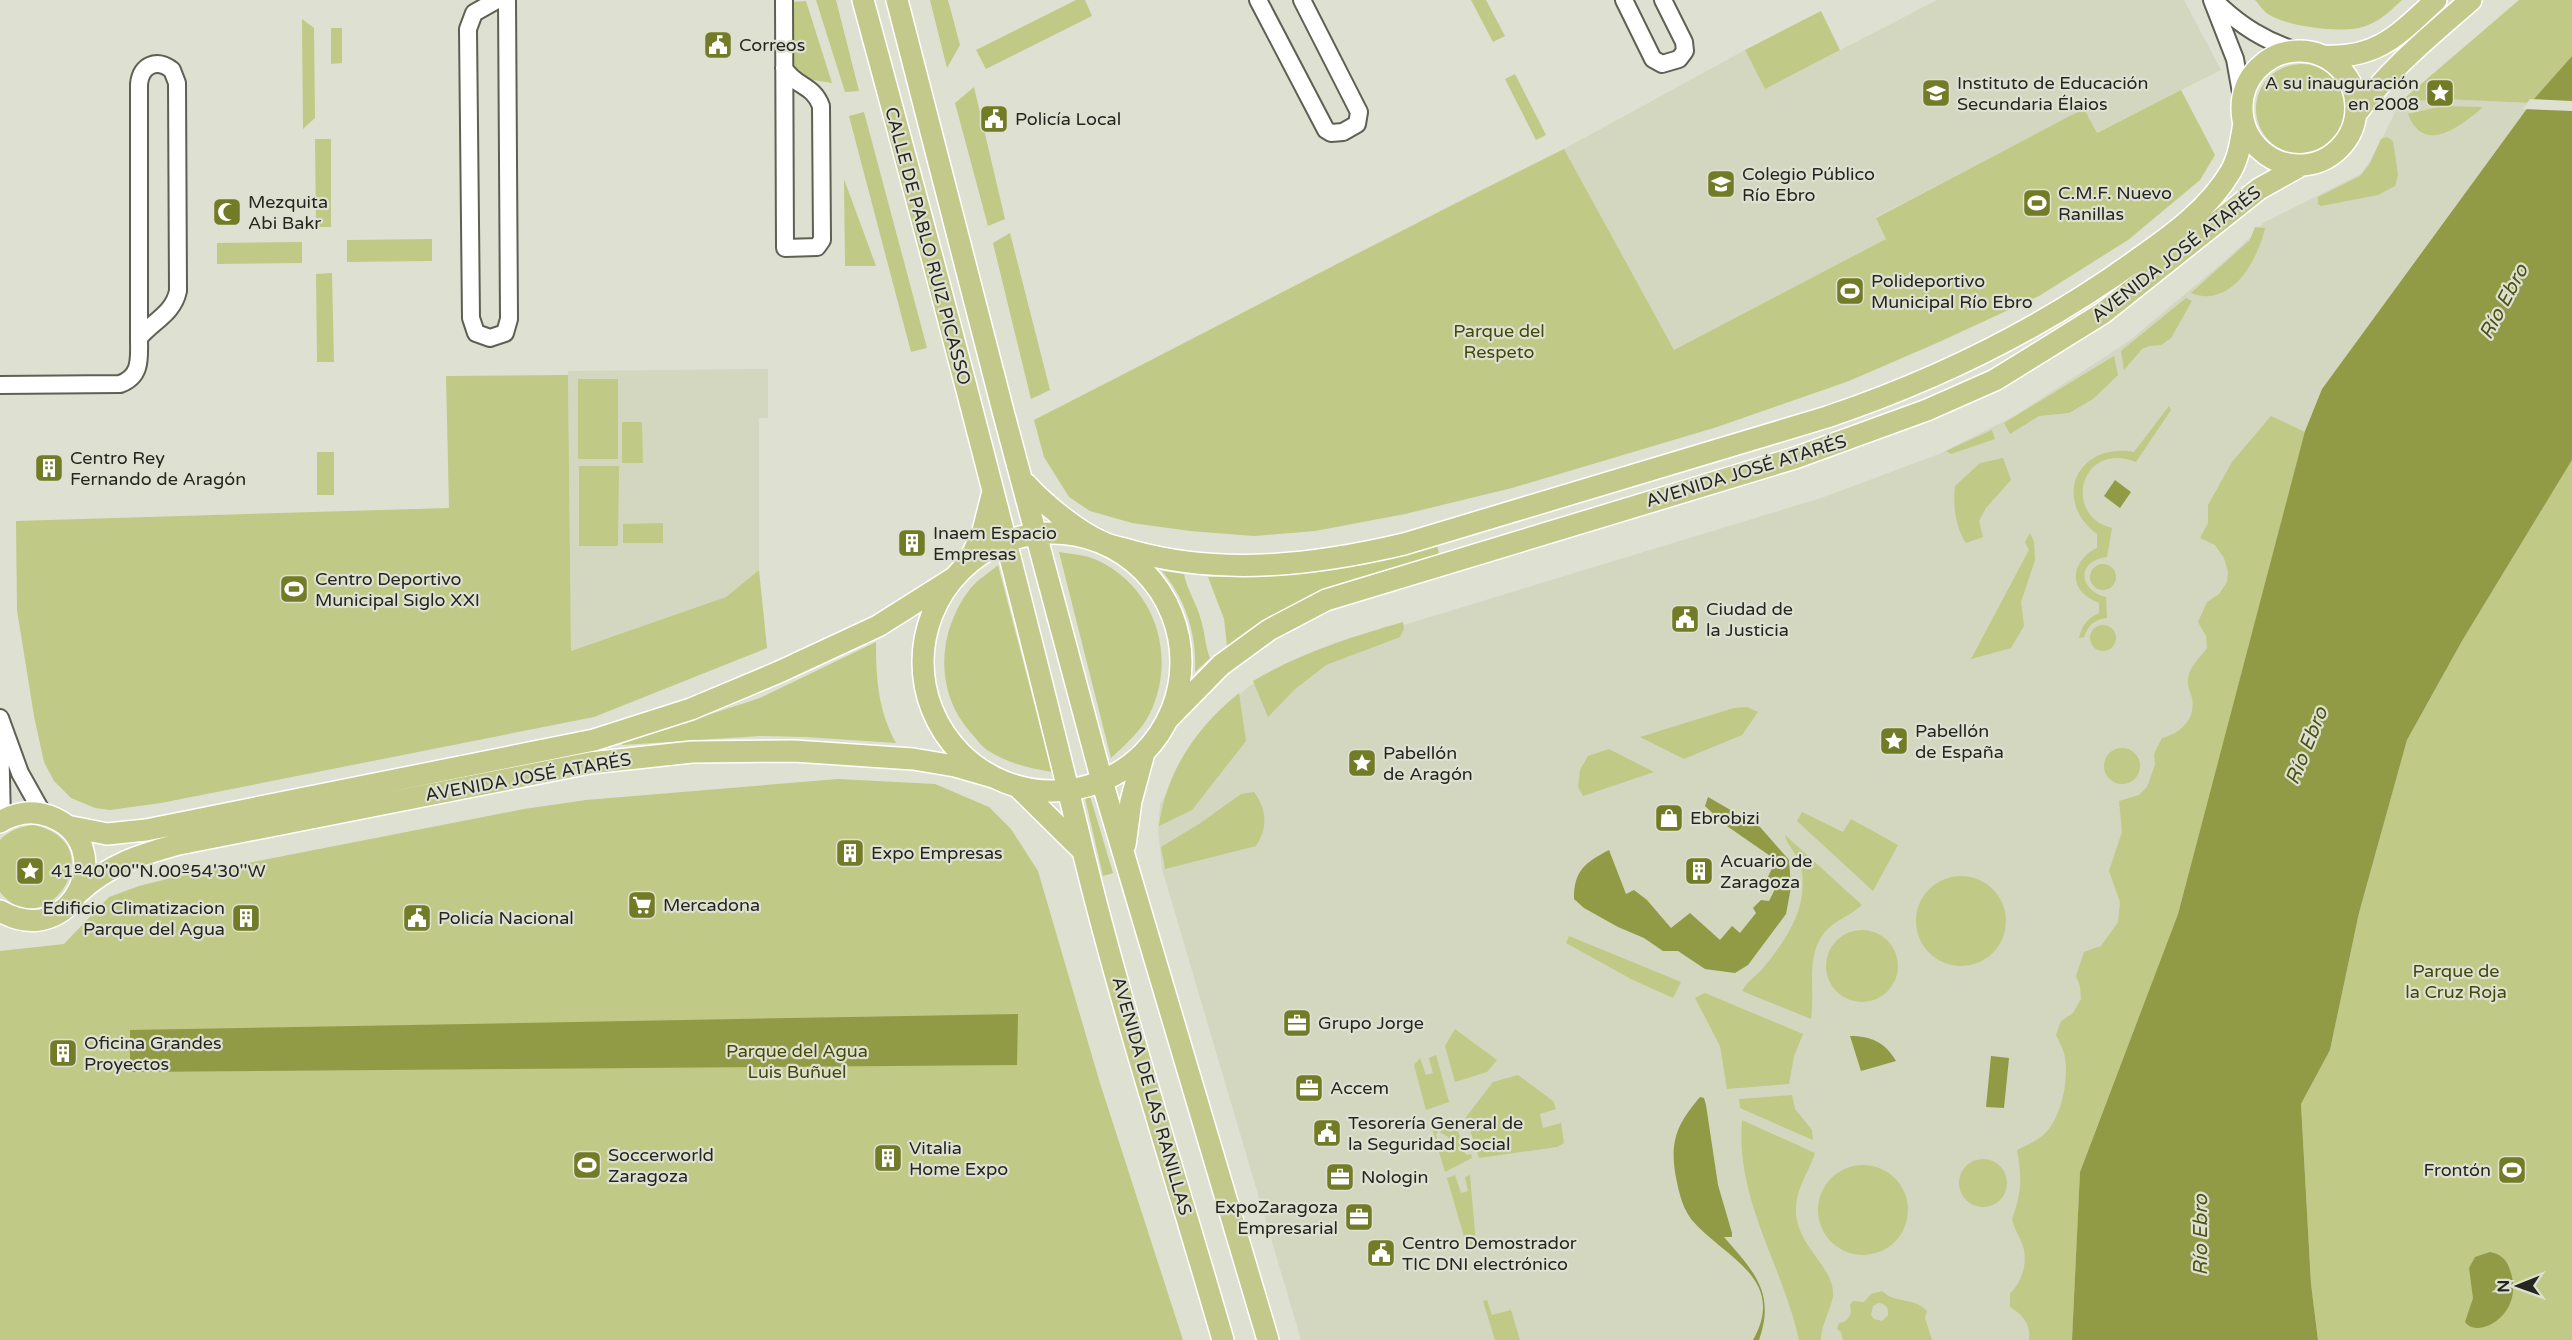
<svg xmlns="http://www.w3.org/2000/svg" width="2572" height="1340" font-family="'Varela Round',sans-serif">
	<rect width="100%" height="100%" fill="#dee1d1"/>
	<path fill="#d3d7bf" d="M1937,0H2184L2221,70L2096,133L2084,110L2068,118L1876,217L1886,239L1673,351L1564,149L1745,50L1765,89Z
		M2442,99L2531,103L2322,389L2305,431L2080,1172L2072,1340H1301L1162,869L1158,829L1160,804L1208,724L1249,686L1338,645L1824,497L1939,454L2016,415L2129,341L2228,258L2256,232L2263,223L2361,174L2374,155L2400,102Z
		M768,369V418H759V570L726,597L571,651L568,371Z"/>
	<path fill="#c0c985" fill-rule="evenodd" d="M816,0H836L859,91L845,92Z
		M930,0H948L960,45L947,68Z
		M1076,0H1085L1092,16L986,69L976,50Z
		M1471,0H1486L1505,36L1493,42Z
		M2255,0H2402C2392,9 2382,20 2368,25C2347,35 2287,27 2268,14C2263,11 2259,4 2255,0Z
		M2519,0H2572V56L2531,103L2442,99L2400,102Z
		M806,1L832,83L807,79L793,69L792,2Z
		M1821,11L1840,50L1765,89L1745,50Z
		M302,19L314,28L315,118L303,129Z
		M331,28H342V63L331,64Z
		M2256 109a45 45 0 1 1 90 0a45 45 0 1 1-90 0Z
		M1515,74L1546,135L1536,140L1505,79Z
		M974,87L1005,219L988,226L955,103Z
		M2181,90L2215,155L2200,180L2128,240L2039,296L1939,342L1849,381L1717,427L1512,488L1405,514L1315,531L1254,536L1190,531L1132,523L1090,511L1069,497L1044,457L1034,420C1211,330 1386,237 1564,149L1674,350L1886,239L1876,218L2068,117L2084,109L2097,133Z
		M2443,106L2483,107C2461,126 2424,156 2408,114Z
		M864,112L927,348L911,352L849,116Z
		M2387,137L2393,141L2398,175L2395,186L2378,195L2321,206L2318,204V197L2360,176L2369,165L2381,139Z
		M315,139H331V227H316Z
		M844,179L876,266H845Z
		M2255,227L2265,228C2258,260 2231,309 2191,293L2250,240Z
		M1010,233L1050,390L1031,399L993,243Z
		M432,239V261L347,262V240Z
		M302,242V263L217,264V243Z
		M332,273L334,362H317L316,274Z
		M2186,298L2192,301L2171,338L2161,345L2149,346L2142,349L2124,370L2121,351Z
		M2114,356L2118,375L2093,399L2069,413L2039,416L2010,434L2004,423Z
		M568,375L571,651L726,597L759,570L767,648L594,717L161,803L110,810L95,808L71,798L54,781L44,762L34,716L17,610L16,521L449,508L446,376Z
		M578,379H618V459H578Z
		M2169,406L2171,410L2136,462C2080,440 2062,516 2112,528L2107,557C2076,561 2078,590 2106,597L2107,618C2094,620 2089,624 2084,637L2079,638C2082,625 2087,619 2099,613V603C2092,600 2083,595 2079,588C2070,573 2082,554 2097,548V534C2052,501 2076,442 2134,452Z
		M2271,416L2305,432L2178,914L2080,1172L2072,1340H2029C2031,1324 2023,1315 2010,1307V1294C2021,1282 2027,1267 2024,1250C2022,1239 2014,1230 2012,1219C2022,1191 2022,1179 2017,1150C2025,1146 2035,1142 2042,1136C2062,1120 2070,1077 2064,1053C2062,1047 2059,1041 2056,1035L2061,1021L2073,1013L2081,999L2080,986L2076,976L2084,952L2101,946L2118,922L2120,902L2109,871L2122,832L2119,801L2139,795L2147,787L2155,765L2154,754L2162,738C2181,733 2196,719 2192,698C2191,693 2187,686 2188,680C2188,668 2200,658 2207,648L2206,636L2198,622L2207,602L2219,594L2227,582L2228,572L2224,558L2215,545L2200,538L2208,523V505L2232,462Z
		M622,422H642L643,463H622Z
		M1992,430L1995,439L1951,454L1946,451Z
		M317,452H334V495H317Z
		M2003,458L2011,480L1986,508L1979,521L1983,537L1966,543C1955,526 1953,506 1955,486L1980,463Z
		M2572,460V1340H2318L2311,1284L2301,1104L2330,1050L2359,913L2407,740L2462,641Z
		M579,466H619L618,546H579Z
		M663,523V543H623V524Z
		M2030,533L2034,542L2035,560L2021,602L2024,626L2011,648L1971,659L2029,550L2025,542Z
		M1437,544L1439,554L1341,583L1264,620L1227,646L1224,619L1208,577L1342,568L1367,564Z
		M1059,552C1072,554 1087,555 1099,561C1156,589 1177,657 1150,713C1142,730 1125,745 1111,758Z
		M2090 577a13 13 0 1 1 26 0a13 13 0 1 1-26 0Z
		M998,565L1052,772C1028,768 1007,763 987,750C981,746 976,738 971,733C934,692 937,632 970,589C977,580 989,573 998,565Z
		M1162,571L1184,574C1187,590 1197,604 1201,620C1205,633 1205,645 1210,658L1195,672C1197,634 1186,600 1162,571Z
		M1403,622L1404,629L1400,637L1326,665L1294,690L1268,717L1253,681C1300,653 1351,637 1403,622Z
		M2090 638a13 13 0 1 1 26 0a13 13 0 1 1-26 0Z
		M876,642C876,679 878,710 896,743L805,737L761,736L622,745V743L760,698Z
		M1239,693L1246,741L1192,810L1159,826C1166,771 1197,727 1239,693Z
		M1747,707L1758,712L1742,735L1684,759L1640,737L1734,708Z
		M2104 766a18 18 0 1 1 36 0a18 18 0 1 1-36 0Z
		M1609,749L1654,772L1583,796L1578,787L1580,770L1588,756Z
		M838,779L935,784L989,807L1011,829L1038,871L1099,1080L1183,1340H0V951L64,944L109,897L139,886L171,878L524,809L586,800Z
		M1254,792C1267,810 1268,827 1256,846L1165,869L1161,847L1199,824L1241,794Z
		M1090,796L1113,873L1103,876L1085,798Z
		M1802,812L1843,832L1851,819L1898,845L1873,891L1797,821Z
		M33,825C117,842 45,949 0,892V840C10,830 19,827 33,825Z
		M1785,835L1862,905C1853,913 1844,917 1835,923C1802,946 1816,986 1811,1019L1742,991C1749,979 1756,977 1764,967C1788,937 1809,907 1801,867C1799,855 1786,845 1785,835Z
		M1916 921a45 45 0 1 1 90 0a45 45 0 1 1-90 0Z
		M1826 966a36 36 0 1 1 72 0a36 36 0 1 1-72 0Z
		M1569,936L1681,982L1673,998L1631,979L1566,943Z
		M1705,993L1803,1034L1794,1056L1789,1084L1727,1089L1720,1046L1695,998Z
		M1455,1029L1497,1060L1487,1072L1455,1082L1445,1046Z
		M1436,1055L1449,1102L1426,1110L1414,1065L1420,1058L1426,1075L1433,1073L1429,1058Z
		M1518,1075L1553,1101L1556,1109L1540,1114L1543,1128L1561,1123L1564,1143L1557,1147L1479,1158L1466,1117L1493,1082Z
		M1792,1095L1795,1109L1812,1130L1813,1140L1740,1108L1739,1099Z
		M1742,1120L1815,1153C1808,1174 1795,1190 1796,1213C1798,1248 1835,1267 1833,1296C1831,1310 1821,1324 1821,1340H1799C1783,1266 1735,1199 1742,1120Z
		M1455,1121L1466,1155L1471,1154L1472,1158L1445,1172L1432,1128ZM1438,1131L1448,1137L1455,1150L1452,1152C1444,1150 1438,1143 1436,1135Z
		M1959 1183a24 24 0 1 1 48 0a24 24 0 1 1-48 0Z
		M1818 1210a45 45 0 1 1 90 0a45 45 0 1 1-90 0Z
		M1455,1175L1461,1193L1468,1191L1465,1177L1470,1175L1476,1244L1467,1247L1447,1178Z
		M1882,1291C1897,1305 1913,1296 1927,1311L1925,1318L1932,1340H1843L1841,1332L1837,1329L1839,1323C1848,1322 1853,1314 1850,1305L1853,1301L1864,1302L1871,1294ZM1878,1303C1885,1303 1889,1308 1888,1315L1882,1321L1874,1319L1871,1315L1873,1306Z
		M1487,1300L1492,1315L1511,1310L1520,1340H1495L1483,1301Z"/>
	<path fill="#919a45" d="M2572,56V460L2462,641L2407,740L2359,913L2330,1050L2301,1104L2311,1284L2318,1340H2072L2080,1172L2178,914L2305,431L2322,389L2534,99Z
		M2115,480L2131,492L2120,508L2104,496Z
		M1708,797L1760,827L1789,860L1791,887L1786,914L1748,965L1735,973L1705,969L1678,951H1663L1644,938L1618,927L1584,908L1574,899C1574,870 1585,863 1609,850L1626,894L1634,890L1647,900L1671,928L1690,913L1720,940L1732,926L1740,933L1756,913L1753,908L1761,900L1769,901L1777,885L1766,881L1776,860L1724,824L1705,806Z
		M1018,1014L1017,1065L130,1072V1030Z
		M1850,1036C1871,1036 1885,1042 1896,1061L1861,1071Z
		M1991,1056L2009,1058L2004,1108L1986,1107Z
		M1700,1097L1704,1098L1706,1105L1718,1185L1732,1233V1237H1724C1753,1271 1776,1292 1759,1340H1753C1788,1278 1723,1257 1691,1219C1681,1205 1678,1188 1675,1172C1670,1138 1679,1122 1700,1097Z
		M2490,1252C2501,1254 2507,1260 2510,1270C2526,1315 2477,1340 2465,1322L2473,1298L2469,1268L2475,1257Z"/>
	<path fill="#dee1d1" d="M2530,99L2572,101V111L2523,109Z"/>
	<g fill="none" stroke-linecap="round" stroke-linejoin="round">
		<g stroke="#5e6053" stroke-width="20">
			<path id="minor" d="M497,0L474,13L468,29L471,318L476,333L490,338L505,333L509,319L507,0
				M784,0L785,248L817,247L822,240L821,106C813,84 795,87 784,68
				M1258,0L1326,130L1331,133L1343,132L1357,124L1359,112L1302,0
				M1624,0L1653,59L1662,64L1679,59L1685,51L1684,42L1663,0
				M2212,0L2235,59L2242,98
				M2217,3C2241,26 2265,41 2297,51
				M0,385L120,384C142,376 139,358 139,338V84C141,65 157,58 172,70L177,83L178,291C173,314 153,321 139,338
				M0,718L20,773L43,814
				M0,734L2,821"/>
		</g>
		<g stroke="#fff" stroke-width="24">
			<path id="major" d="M863,0C940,283 1014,566 1083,851C1123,1015 1176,1177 1223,1340
				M897,0L1003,411L1102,781L1268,1340
				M2242 108a57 57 0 1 1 114 0a57 57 0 1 1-114 0Z
				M2324,56C2378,59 2399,34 2436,0
				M2356,114C2389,69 2430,36 2471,0
				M1026,484C1043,503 1078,532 1102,542C1111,547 1123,548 1132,551C1222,576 1315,565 1404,544L1827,417C1940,379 2045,327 2142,256C2175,233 2210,207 2231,171C2239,157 2241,140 2244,123
				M923 662a129 129 0 1 1 258 0a129 129 0 1 1-258 0Z
				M969,562L983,531L992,495
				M1168,719L1221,665L1269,630L1326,600L1795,458L1927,410L1995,380L2103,313L2259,189L2300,166
				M1018,787L1083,851
				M0,822C15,813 32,810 49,816C121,842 74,953 0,911
				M67,826L107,834L146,830L594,740L691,709L779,672L878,626L954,578
				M1125,845L1131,801L1144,753
				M78,893C110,864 139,855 179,844L590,763L692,752L794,751L913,759L955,766L993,777"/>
		</g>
		<use href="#minor" stroke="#fff" stroke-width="16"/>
		<use href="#major" stroke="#c3c98b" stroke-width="21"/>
	</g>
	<defs>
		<g id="civic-square" transform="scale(1.5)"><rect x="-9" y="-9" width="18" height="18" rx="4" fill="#727b26" stroke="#dee1d1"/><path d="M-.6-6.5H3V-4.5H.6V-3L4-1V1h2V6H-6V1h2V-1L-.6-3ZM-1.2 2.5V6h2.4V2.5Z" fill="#fff"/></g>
		<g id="school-square" transform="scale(1.5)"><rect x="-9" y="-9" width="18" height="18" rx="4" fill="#727b26" stroke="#dee1d1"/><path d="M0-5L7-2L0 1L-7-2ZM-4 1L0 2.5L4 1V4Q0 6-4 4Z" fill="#fff"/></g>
		<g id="sight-square" transform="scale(1.5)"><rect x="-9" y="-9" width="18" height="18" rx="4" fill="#727b26" stroke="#dee1d1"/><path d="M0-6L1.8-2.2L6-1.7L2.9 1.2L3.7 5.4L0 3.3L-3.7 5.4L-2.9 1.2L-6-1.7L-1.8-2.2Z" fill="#fff"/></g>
		<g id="stadium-square" transform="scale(1.5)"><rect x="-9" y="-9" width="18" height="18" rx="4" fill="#727b26" stroke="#dee1d1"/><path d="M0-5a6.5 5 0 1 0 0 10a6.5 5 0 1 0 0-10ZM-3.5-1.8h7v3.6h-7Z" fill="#fff"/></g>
		<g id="mosque-square" transform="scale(1.5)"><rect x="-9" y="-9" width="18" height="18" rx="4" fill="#727b26" stroke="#dee1d1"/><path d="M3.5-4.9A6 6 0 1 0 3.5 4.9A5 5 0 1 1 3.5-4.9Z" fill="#fff"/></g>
		<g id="building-square" transform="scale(1.5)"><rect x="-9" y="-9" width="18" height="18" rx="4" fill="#727b26" stroke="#dee1d1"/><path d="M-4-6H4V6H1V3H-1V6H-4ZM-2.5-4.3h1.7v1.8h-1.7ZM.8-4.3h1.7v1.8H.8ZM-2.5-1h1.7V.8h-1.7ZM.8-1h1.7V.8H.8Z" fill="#fff"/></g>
		<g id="shop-square" transform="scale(1.5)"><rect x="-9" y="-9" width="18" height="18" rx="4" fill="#727b26" stroke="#dee1d1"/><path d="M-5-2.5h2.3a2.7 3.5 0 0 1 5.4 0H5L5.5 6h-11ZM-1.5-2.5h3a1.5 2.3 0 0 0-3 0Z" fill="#fff"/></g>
		<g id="supermarket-square" transform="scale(1.5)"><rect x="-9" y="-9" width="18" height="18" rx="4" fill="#727b26" stroke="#dee1d1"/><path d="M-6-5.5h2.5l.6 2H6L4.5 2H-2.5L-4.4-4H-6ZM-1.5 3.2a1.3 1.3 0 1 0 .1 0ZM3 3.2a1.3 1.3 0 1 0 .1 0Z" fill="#fff"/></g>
		<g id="office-square" transform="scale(1.5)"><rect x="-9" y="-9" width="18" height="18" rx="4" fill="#727b26" stroke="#dee1d1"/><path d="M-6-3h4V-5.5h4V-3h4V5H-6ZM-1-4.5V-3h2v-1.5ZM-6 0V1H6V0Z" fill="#fff"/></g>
	</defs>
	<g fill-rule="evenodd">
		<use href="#civic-square" x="718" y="45"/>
		<use href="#school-square" x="1936" y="93"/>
		<use href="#sight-square" x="2440" y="93"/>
		<use href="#civic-square" x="994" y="119"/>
		<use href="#school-square" x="1721" y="184"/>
		<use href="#stadium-square" x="2037" y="203"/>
		<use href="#mosque-square" x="227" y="212"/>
		<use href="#stadium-square" x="1850" y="291"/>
		<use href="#building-square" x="49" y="468"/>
		<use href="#building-square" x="912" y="543"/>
		<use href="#stadium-square" x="294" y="589"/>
		<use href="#civic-square" x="1685" y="619"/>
		<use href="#sight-square" x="1894" y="741"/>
		<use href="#sight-square" x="1362" y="763"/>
		<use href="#shop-square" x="1669" y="818"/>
		<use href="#building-square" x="850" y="853"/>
		<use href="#sight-square" x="30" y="871"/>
		<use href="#building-square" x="1699" y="871"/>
		<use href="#supermarket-square" x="642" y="905"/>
		<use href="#building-square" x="246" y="918"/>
		<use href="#civic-square" x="417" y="918"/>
		<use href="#office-square" x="1297" y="1023"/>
		<use href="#building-square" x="63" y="1053"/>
		<use href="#office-square" x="1309" y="1088"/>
		<use href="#civic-square" x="1327" y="1133"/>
		<use href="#building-square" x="888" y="1158"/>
		<use href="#stadium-square" x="587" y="1165"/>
		<use href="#stadium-square" x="2512" y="1170"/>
		<use href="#office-square" x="1340" y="1177"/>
		<use href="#office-square" x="1359" y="1217"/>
		<use href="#civic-square" x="1381" y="1253"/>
	</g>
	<g text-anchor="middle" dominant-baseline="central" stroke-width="4.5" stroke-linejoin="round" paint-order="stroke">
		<g font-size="18" fill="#252620" stroke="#dee1d1" text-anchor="start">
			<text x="739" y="45">Correos</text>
			<text x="1957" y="83">Instituto de Educación<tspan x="1957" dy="21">Secundaria Élaios</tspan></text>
			<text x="2419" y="83" text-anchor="end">A su inauguración<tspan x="2419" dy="21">en 2008</tspan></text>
			<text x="1015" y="119">Policía Local</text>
			<text x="1742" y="174">Colegio Público<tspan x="1742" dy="21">Río Ebro</tspan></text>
			<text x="2058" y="193">C.M.F. Nuevo<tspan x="2058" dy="21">Ranillas</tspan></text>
			<text x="248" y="202">Mezquita<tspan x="248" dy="21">Abi Bakr</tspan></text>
			<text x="1871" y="281">Polideportivo<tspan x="1871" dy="21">Municipal Río Ebro</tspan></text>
			<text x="70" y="458">Centro Rey<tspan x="70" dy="21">Fernando de Aragón</tspan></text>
			<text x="933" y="533">Inaem Espacio<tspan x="933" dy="21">Empresas</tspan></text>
			<text x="315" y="579">Centro Deportivo<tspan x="315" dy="21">Municipal Siglo XXI</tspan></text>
			<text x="1706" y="609">Ciudad de<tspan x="1706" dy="21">la Justicia</tspan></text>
			<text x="1915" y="731">Pabellón<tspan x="1915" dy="21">de España</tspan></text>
			<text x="1383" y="753">Pabellón<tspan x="1383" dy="21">de Aragón</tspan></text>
			<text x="1690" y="818">Ebrobizi</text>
			<text x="871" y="853">Expo Empresas</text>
			<text x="1720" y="861">Acuario de<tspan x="1720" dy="21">Zaragoza</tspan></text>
			<text x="51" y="871">41º40'00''N.00º54'30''W</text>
			<text x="663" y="905">Mercadona</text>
			<text x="225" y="908" text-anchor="end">Edificio Climatizacion<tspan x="225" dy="21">Parque del Agua</tspan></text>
			<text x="438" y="918">Policía Nacional</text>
			<text x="1318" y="1023">Grupo Jorge</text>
			<text x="84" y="1043">Oficina Grandes<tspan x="84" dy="21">Proyectos</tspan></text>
			<text x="1330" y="1088">Accem</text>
			<text x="1348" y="1123">Tesorería General de<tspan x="1348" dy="21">la Seguridad Social</tspan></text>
			<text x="909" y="1148">Vitalia<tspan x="909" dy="21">Home Expo</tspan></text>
			<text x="608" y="1155">Soccerworld<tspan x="608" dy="21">Zaragoza</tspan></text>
			<text x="2491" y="1170" text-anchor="end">Frontón</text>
			<text x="1361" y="1177">Nologin</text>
			<text x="1338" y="1207" text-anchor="end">ExpoZaragoza<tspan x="1338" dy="21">Empresarial</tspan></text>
			<text x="1402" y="1243">Centro Demostrador<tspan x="1402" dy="21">TIC DNI electrónico</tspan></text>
		</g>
		<g font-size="18" fill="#252620" stroke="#dee1d1">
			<text transform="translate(928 246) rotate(75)">CALLE DE PABLO RUIZ PICASSO</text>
			<text transform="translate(2176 254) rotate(-38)">AVENIDA JOSÉ ATARÉS</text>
			<text transform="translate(1746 471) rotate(-17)">AVENIDA JOSÉ ATARÉS</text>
			<text transform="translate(528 777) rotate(-10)">AVENIDA JOSÉ ATARÉS</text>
			<text transform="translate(1152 1096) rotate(74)">AVENIDA DE LAS RANILLAS</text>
		</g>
		<g font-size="18" fill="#444906" stroke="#dee1d1">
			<text x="1499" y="331">Parque del<tspan x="1499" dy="21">Respeto</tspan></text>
			<text x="2456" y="971">Parque de<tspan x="2456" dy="21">la Cruz Roja</tspan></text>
			<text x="797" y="1051">Parque del Agua<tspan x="797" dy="21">Luis Buñuel</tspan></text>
		</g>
		<g font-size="20" font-style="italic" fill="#4d5313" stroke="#dee1d1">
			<text transform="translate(2504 302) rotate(-62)">Río Ebro</text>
			<text transform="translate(2307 746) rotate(-68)">Río Ebro</text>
			<text transform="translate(2201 1235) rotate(-90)">Río Ebro</text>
		</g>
	</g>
	<g transform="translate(2518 1286) rotate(269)" stroke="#dee1d1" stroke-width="4.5" paint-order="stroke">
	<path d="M0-4.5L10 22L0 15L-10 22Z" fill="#252620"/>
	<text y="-9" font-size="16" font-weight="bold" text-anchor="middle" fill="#252620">N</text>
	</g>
</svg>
